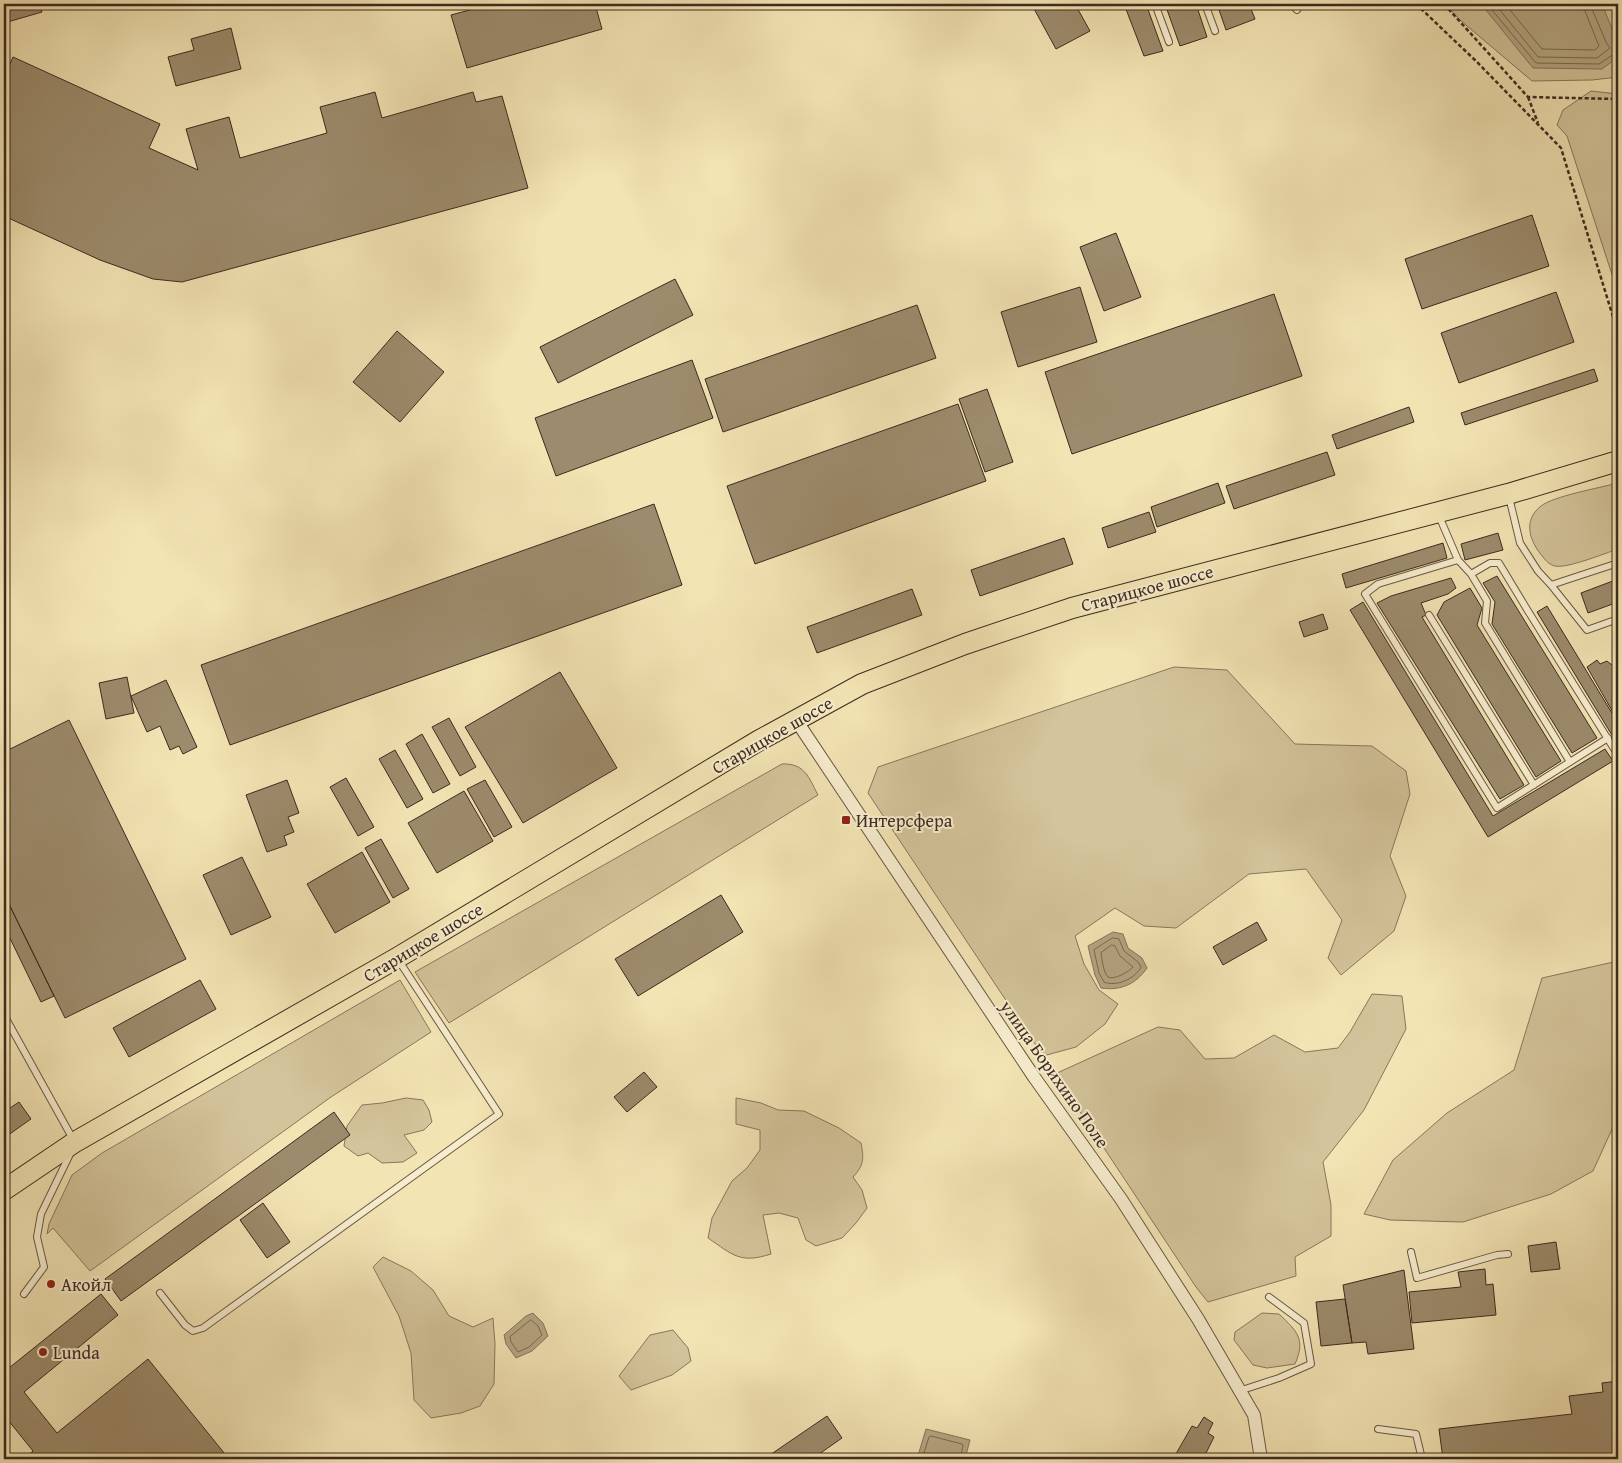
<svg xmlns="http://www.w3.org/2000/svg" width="1622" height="1463" font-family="'Gentium Book Plus',serif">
	<rect width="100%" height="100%" fill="#f3e4b4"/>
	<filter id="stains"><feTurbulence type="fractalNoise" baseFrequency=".004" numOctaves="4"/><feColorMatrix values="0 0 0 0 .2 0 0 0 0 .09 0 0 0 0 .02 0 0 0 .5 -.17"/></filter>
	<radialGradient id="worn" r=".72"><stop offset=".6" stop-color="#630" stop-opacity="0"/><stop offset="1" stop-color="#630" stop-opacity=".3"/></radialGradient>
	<path fill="#d4c49b" stroke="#88775d" d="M1445,4H1616L1618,10V77L1592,80L1532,81L1460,20Z
		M1591,91L1618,94V293L1567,136L1557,125L1563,110Z
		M1618,483V549C1606,553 1566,569 1555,566C1550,565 1546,561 1543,557C1530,542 1522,521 1541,506C1554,496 1599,488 1618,483Z
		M1174,667L1227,670L1295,744L1372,746L1406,771L1410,794L1390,856L1406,896L1394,931L1341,975L1328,958L1342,920L1306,869L1249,874L1176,928L1144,926L1115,908L1075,936L1084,964L1099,990L1118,1004L1105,1024L1076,1047L1043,1056L868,793L878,767Z
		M782,764C805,763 809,778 818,795L449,1023L415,972Z
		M1618,961V1116L1593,1171L1551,1194L1463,1222L1390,1220L1364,1214L1393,1160L1447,1113L1514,1070L1542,978Z
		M400,980L431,1032L331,1097L90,1271L53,1228L47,1234L49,1224L72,1175L102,1153Z
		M1372,994L1402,996L1406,1029L1364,1110L1323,1162L1331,1205V1236L1295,1257L1296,1276L1208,1302L1196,1287L1055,1074L1158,1027L1180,1030L1205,1059L1234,1058L1274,1035L1305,1052L1338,1048L1350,1032Z
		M406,1098L423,1100L429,1110L432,1122L424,1130L404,1135L417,1153L403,1162L382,1163L368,1153L358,1156L344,1146L347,1126L362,1105L382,1103Z
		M736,1098L761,1103L778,1110L804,1111L839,1128L861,1143C864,1159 864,1165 853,1177L862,1190L867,1208L856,1223L842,1238L816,1246L806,1240L798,1218L779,1213L763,1215L771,1254C740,1264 733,1255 708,1238L712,1218L732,1181L747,1168L760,1150V1130L736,1124Z
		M383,1257L411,1271L433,1290L449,1316L473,1327L493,1318L495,1344L494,1384L480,1406L461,1413L431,1418L414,1400L411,1353L399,1316L373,1267Z
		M1262,1313L1279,1314C1297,1331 1306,1339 1295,1364L1267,1368L1253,1365L1234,1340L1235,1332Z
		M673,1330L688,1348L691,1361L672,1375L631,1390L619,1376L650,1335Z"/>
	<path fill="#b5a581" stroke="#85745a" d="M1481,4H1602L1618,44V57L1602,69L1533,68Z
		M1113,932L1123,934L1128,948L1142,958L1147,968C1136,984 1121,991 1101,988L1095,975L1088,946Z
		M533,1313L543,1323L548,1336L532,1351L516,1358L506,1344L504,1335L526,1316Z
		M926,1429L970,1440L965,1459H917Z"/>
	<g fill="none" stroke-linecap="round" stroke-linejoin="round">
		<path stroke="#796850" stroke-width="1" d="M1487,4L1536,63L1599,64L1614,54L1618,53
			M1495,4L1538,57L1597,58L1610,48L1606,42L1592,9V4
			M1505,4L1542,49L1595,50L1599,46L1585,11L1584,4
			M1113,938L1119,939L1124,951L1138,962L1141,967C1135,979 1116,987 1104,982L1099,973L1094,950Z
			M1112,945L1115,946L1120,956L1133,967C1130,971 1113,981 1108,977C1103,972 1102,959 1101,953Z
			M531,1320L538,1326L542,1335L529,1347L518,1352L511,1342L510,1337Z
			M922,1459L929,1437L931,1436L962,1444L963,1446L960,1459"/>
	</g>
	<path fill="#9c8b6c" stroke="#3d2a1f" d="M4,4H39L42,12L4,23Z
		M492,4H595L602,29L467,68L451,15Z
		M1039,4H1075L1090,31L1056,49L1033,7Z
		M1124,4H1146L1163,51L1144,56Z
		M1165,4H1196L1207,37L1180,46Z
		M1217,4H1249L1255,19L1226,30Z
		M231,28L241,69L176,86L168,57L194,50L191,39Z
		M13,57L160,124L149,148L198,170L186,129L229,117L240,158L327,133L320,107L375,92L382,118L473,92L476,102L502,96L528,188L182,282L153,279L100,260L4,216V77Z
		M1532,215L1549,266L1422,309L1405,259Z
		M1116,233L1141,297L1104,311L1080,247Z
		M675,279L693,315L558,383L540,347Z
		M1080,287L1097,342L1018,367L1001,312Z
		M1556,292L1574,342L1459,383L1441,333Z
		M1274,294L1302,376L1072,454L1045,372Z
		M917,305L936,358L723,432L705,379Z
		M397,331L444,372L400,422L353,382Z
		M692,360L713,418L556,476L535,418Z
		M1594,369L1598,381L1465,425L1461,413Z
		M987,389L1013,462L985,472L959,399Z
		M958,404L986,481L755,564L727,486Z
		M1409,407L1414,422L1337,449L1332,435Z
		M1327,452L1335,475L1234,509L1226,486Z
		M1218,483L1225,503L1157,527L1151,507Z
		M654,504L682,585L230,745L201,665Z
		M1149,512L1156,532L1108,548L1102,528Z
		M1498,533L1503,550L1465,560L1461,544Z
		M1064,538L1073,564L980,596L971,570Z
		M1443,543L1447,558L1346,588L1342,574Z
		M1497,576L1597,738L1572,753L1492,624L1495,602L1483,583Z
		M1451,578L1456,588L1448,594L1421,603L1426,615L1422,617L1524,785L1500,799L1377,603L1391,596Z
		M1618,579V602L1588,613L1581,593Z
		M1470,588L1482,608L1477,625L1561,761L1536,777L1437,615L1444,602Z
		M912,589L922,615L817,653L807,627Z
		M1363,602L1493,816L1605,749L1613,761L1488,837L1350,610Z
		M1547,606L1618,723V745L1537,612Z
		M1323,614L1328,629L1304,637L1299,622Z
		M1597,660L1600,664L1607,661L1618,670V721L1587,667Z
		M560,672L617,768L523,823L465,727Z
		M127,677L134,713L106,719L99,683Z
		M166,680L197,747L183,754L179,746L170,750L160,726L147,732L131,696Z
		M449,718L476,767L460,776L432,727Z
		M69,720L186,959L65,1018L4,894V752Z
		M422,734L450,784L433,793L406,744Z
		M395,750L423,799L407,808L379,759Z
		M346,778L374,827L358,836L330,787Z
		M287,780L299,813L288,817L294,832L284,836L287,845L267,852L246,795Z
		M485,780L512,827L494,837L467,789Z
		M464,791L493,841L437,873L408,823Z
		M381,839L409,889L393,898L365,848Z
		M362,852L390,902L335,933L307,884Z
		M242,857L271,917L231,935L203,875Z
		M4,894L54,996L41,1002L4,926Z
		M721,895L743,932L638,996L615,959Z
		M1257,922L1267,940L1223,965L1213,947Z
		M200,980L216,1009L129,1057L113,1028Z
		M644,1072L657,1087L627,1112L614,1097Z
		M19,1102L31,1119L4,1138V1112Z
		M334,1112L350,1135L121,1301L105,1279Z
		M263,1203L290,1242L267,1258L240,1220Z
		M1556,1242L1560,1269L1531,1272L1528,1246Z
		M1485,1269L1486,1285L1493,1284L1496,1315L1412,1323L1409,1292L1461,1287L1458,1272Z
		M1404,1270L1414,1349L1368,1354L1366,1342L1352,1343L1343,1285Z
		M101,1294L118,1315L24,1392L57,1433L148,1359L229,1459H24L33,1451L4,1415V1372Z
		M1345,1299L1352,1343L1321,1346L1316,1302Z
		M1618,1381V1457L1596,1459H1443L1439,1429L1572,1414L1569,1396L1603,1392L1602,1383Z
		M827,1416L842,1438L812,1459H764Z
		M1204,1417L1213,1423L1208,1433L1214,1437L1203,1459H1173L1192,1426L1197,1428Z"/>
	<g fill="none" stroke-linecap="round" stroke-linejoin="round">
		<g stroke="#6a5844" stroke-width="8">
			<path id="lane" d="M1155,4L1169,42
				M1205,4L1215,31
				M1291,4L1297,10
				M1509,497L1520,543L1538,571L1551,585L1618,563
				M1439,516L1458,560L1471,574L1487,601L1485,623L1570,762
				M1458,560L1378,584L1365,594L1497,808L1608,738
				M1471,574L1490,563H1499L1528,611L1616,752
				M1551,585L1587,630L1618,619
				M1429,615L1534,785
				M4,1015L74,1141
				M1411,1252L1417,1278L1497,1255L1508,1254
				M160,1293L185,1325L193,1331L203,1328L499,1114L399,961
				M24,1294L44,1267L37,1237L41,1214L71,1152
				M1239,1391L1279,1378L1311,1364L1304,1323L1269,1297
				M1378,1429L1416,1434L1422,1459"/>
		</g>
		<g stroke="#6a5844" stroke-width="14">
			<path id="street" d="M796,720L1034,1077L1121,1199L1198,1319L1254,1415L1261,1459"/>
		</g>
		<g stroke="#3d2a1f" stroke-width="22">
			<path id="primary" d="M4,1190L75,1142L397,958L758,741L862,684L965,644L1072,608L1508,494L1618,461"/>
		</g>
		<path stroke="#3d2a1f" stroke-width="2.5" stroke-dasharray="4 2.5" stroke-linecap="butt" d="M1416,4L1476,61L1561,148L1618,333
			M1444,4L1528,97L1618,99
			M1528,97L1538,123"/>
		<use href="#lane" stroke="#f7edce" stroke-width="6"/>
		<use href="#street" stroke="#f7edce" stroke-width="12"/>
		<use href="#primary" stroke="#f3e4b4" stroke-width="20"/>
	</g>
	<g fill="#8f2418" stroke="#f7edce" stroke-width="2">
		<rect x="841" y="815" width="10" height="10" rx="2.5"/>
		<circle cx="51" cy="1284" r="5"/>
		<circle cx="43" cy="1352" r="5"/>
	</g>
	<g text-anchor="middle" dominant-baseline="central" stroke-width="4" stroke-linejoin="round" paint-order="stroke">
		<g font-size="18" fill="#3d2a1f" stroke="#f7edce">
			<text transform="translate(1147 588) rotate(-15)">Старицкое шоссе</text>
			<text transform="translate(772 735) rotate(-30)">Старицкое шоссе</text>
			<text transform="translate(423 942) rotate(-31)">Старицкое шоссе</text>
			<text transform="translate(1055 1074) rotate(55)">улица Борихино Поле</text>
		</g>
		<g font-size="18" fill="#3d2a1f" stroke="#f7edce" text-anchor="start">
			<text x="856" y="820">Интерсфера</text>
			<text x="61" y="1284">Акойл</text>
			<text x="53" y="1352">Lunda</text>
		</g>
	</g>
	<rect width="1622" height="1463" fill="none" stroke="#f3e4b4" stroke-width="20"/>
	<rect x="5" y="5" width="1612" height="1453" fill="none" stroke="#3d2a1f" stroke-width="2.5"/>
	<rect x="10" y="10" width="1602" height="1443" fill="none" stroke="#3d2a1f"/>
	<rect width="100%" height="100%" filter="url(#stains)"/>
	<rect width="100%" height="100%" fill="url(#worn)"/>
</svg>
